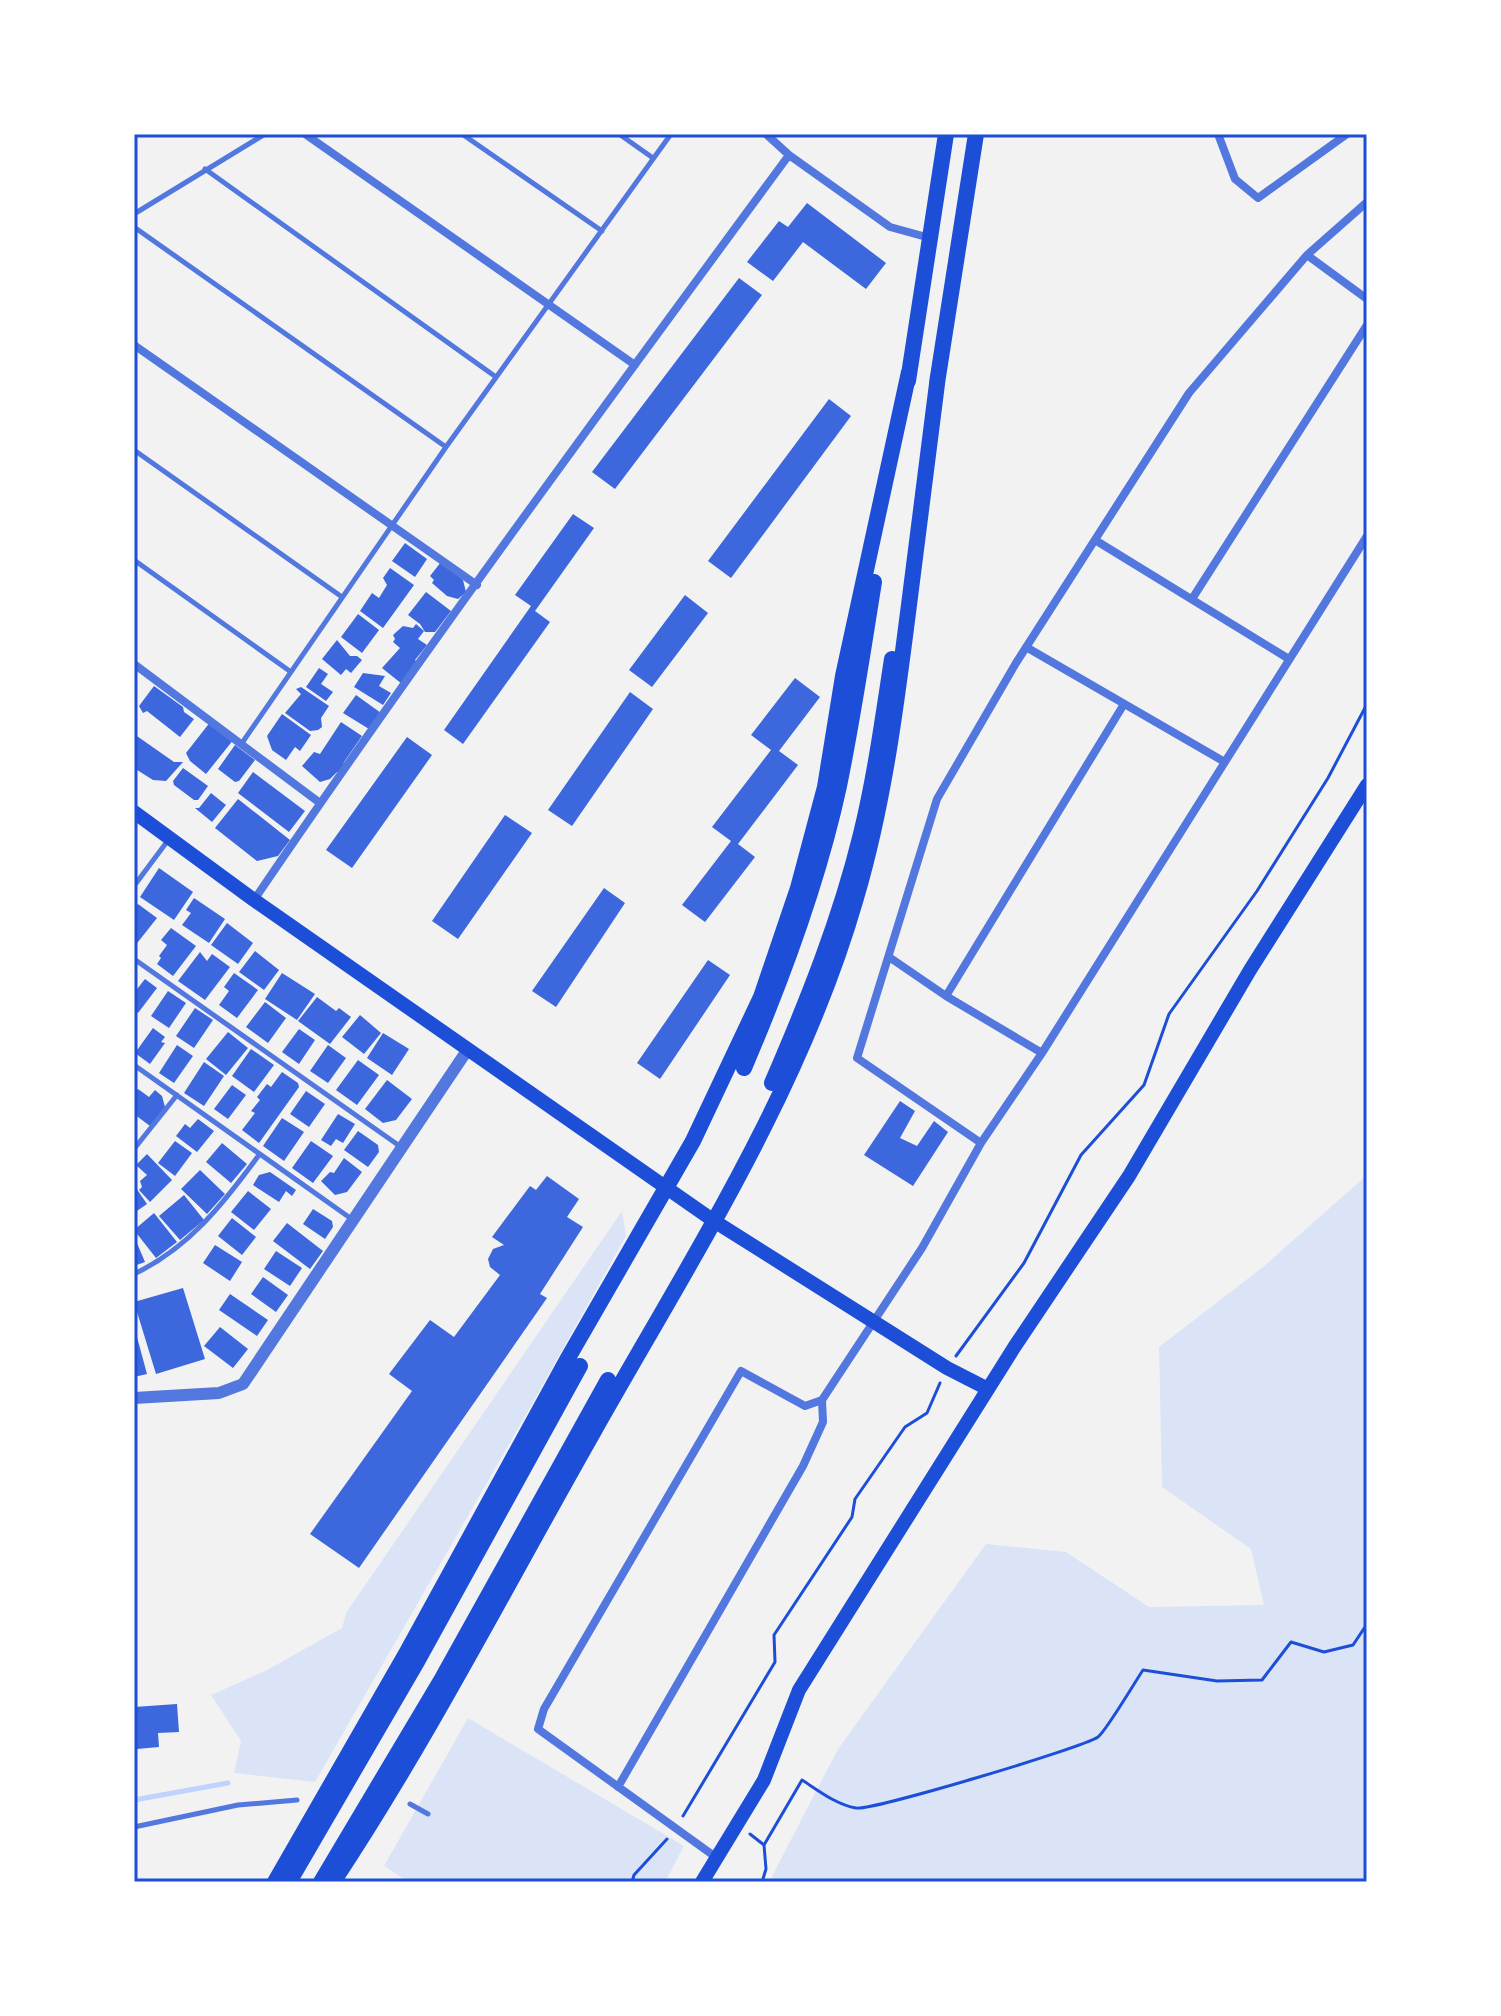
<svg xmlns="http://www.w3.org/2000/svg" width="1501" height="2016" font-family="'PT Sans Narrow',sans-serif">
	<rect width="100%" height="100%" fill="#f2f2f2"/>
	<path fill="#dbe4f7" d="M1367,1175V1882H769L838,1749L986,1544L1066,1552L1149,1607L1264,1605L1251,1549L1162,1487L1159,1347L1263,1267Z
		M622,1211L626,1236L527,1413L315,1782L234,1773L241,1741L211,1695L267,1670L342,1628L346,1613Z
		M468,1718L684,1846L665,1882H409L384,1866Z"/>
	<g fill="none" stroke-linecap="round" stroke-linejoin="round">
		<path stroke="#bfd3fe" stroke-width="5" d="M134,1800L228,1783"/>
	</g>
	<path fill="#3d67dc" d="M807,203L886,263L866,289L803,242L773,281L747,262L779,221L788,227Z
		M739,278L762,295L615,489L592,472Z
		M829,399L851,416L731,578L708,561Z
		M573,514L594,528L535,611L550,622L463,744L444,730L531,606L515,595Z
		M405,543L427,559L415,577L392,561Z
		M441,562L463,580L466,592L458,599L447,596L432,583L434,580L430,576Z
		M390,568L414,585L383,628L360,611L372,593L379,598L387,585L383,578Z
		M426,592L451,611L435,632H425L420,624L408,615Z
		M685,595L708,613L652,687L629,670Z
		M358,614L379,630L362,653L341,637Z
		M416,624L424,631L418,639L427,645L415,660L418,663L402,684L382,668L400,648L393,642L395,639L393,635L403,626L413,628Z
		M337,640L350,656H357L362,660L351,673L346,669L341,675L322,659Z
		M319,668L328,674L321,684L333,692L326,701L306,687Z
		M363,673L385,676L379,686L391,693L383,705L354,687Z
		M795,678L820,697L779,751L798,765L738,844L755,857L705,922L682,905L731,841L712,827L771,750L751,735Z
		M154,686L183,707L184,712L194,719L180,737L147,711L143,713L139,706Z
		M301,687L329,706L321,718L322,727L318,730L310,731L285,713L301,694L296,689Z
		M630,692L653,709L572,826L548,810Z
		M356,695L381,713L369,729L343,713Z
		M282,714L311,735L300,751L295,747L286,760L272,750L267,736Z
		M211,721L234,739L206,774L190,761L186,753Z
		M341,722L362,736L344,762L340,774L337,772L330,779L320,782L302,766L314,752L320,754Z
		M134,734L174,762H183L166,781L153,780L134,768Z
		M407,737L432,755L352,868L326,850Z
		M235,745L255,760L239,781L235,782L218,769Z
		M183,768L208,786L198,800H194L174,785L173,781Z
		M253,772L305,811L289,832L238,793Z
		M211,793L226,805L212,822L195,808H199Z
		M238,799L290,840L278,856L257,861L215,828Z
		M505,815L532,833L458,939L432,921Z
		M159,868L193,892L174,920L140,897Z
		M604,888L625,903L556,1007L532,991Z
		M194,898L225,919L209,943L182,925L191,913L186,910Z
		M138,904L157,918L134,947V909Z
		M227,923L253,943L238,964L211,945Z
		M171,928L196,946L173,976L157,964L161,958L159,956L167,945L161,940Z
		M255,951L279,970L264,990L239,972Z
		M200,952L207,961L212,954L230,967L205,1000L178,981Z
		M708,960L730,975L660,1079L637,1063Z
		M234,973L258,990L237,1018L219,1005L229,991L224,987Z
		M282,973L315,994L297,1020L265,999Z
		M145,979L157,988L138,1013L134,1009V993Z
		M168,991L186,1003L169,1028L151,1016Z
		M317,997L336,1011L339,1008L351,1017L330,1044L298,1021Z
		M265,1002L286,1018L268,1043L246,1027Z
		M195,1008L213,1020L194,1048L176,1036Z
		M360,1015L381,1033L364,1054L342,1037Z
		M153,1028L165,1037L161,1042L165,1043L150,1064L135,1053Z
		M299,1029L315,1040L299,1064L282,1052Z
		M228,1032L248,1048L226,1075L206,1059Z
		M383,1033L409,1049L392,1075L367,1058Z
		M177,1045L193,1056L174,1083L159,1073Z
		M328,1045L346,1058L328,1083L310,1071Z
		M251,1049L274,1065L254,1092L232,1076Z
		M358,1060L379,1075L357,1105L336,1090Z
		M204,1062L224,1076L204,1106L184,1093Z
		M282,1072L298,1083L299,1087L259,1143L242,1130L255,1113L251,1111L260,1100L257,1097L267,1084L271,1087Z
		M387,1080L412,1099L396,1120L383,1123L365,1109Z
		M232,1085L246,1095L228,1119L214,1109Z
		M138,1089L149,1097L155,1090L162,1096L165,1107L150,1126L134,1114V1094Z
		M306,1091L325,1104L309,1127L290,1114Z
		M900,1101L915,1111L900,1138L917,1146L934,1121L948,1132L913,1186L864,1155Z
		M338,1114L355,1124L343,1143L336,1139L331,1146L321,1140Z
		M282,1118L304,1132L284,1161L263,1146Z
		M198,1119L214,1131L197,1152L176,1136L185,1124L190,1128Z
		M358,1131L378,1145L379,1152L368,1167L344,1150Z
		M175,1141L192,1153L175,1176L158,1163Z
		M311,1141L333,1156L313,1183L292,1168Z
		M222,1143L247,1164L231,1183L206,1162Z
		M147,1154L172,1180L150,1202L139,1190L142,1187L140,1181L147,1175L136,1165Z
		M344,1158L362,1172L347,1192L335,1195L321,1181L330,1172L334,1173Z
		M200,1170L225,1194L207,1214L181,1189Z
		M270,1172L296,1190L292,1196L286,1191L279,1202L253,1185L259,1175Z
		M547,1176L579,1199L567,1217L583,1227L540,1294L547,1298L359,1568L310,1534L412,1391L389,1374L430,1320L454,1337L500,1275L490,1267L488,1259L493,1249L504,1245L492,1237L530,1186L536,1190Z
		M134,1185L147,1204L134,1213Z
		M248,1191L271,1209L254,1230L231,1212Z
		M184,1195L204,1220L180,1240L159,1216Z
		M313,1209L332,1221L333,1227L325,1239L303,1224Z
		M154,1213L177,1242L156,1258L134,1230Z
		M232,1218L256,1237L242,1255L218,1236Z
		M287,1223L323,1251L310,1269L273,1241Z
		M134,1236L145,1262L134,1266Z
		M215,1245L242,1262L230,1281L203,1263Z
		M276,1251L302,1268L290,1286L264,1269Z
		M263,1277L288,1295L276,1312L251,1294Z
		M183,1288L205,1359L156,1374L134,1302Z
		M230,1294L268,1320L257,1336L219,1310Z
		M220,1327L248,1349L233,1368L204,1346Z
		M137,1337L147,1374L134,1377V1338Z
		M177,1704L179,1732L158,1733L159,1747L137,1749L136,1734L134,1735V1707Z"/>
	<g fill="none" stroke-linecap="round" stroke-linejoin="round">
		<path stroke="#1d4ed8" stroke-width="3" d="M956,1356L1024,1263L1081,1155L1144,1085L1169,1014L1257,891L1328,778L1367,704
			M683,1816L775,1662L774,1635L852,1517L855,1499L905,1427L927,1413L940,1383
			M750,1834L764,1845L766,1869L762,1882
			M764,1845L802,1780C819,1791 837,1805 856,1808C871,1811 1082,1748 1098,1737C1106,1731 1135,1682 1143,1670L1217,1681L1262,1680L1291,1642L1324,1652L1353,1645L1367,1624
			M632,1882L634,1875L667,1839"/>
		<path stroke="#5277de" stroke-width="5" d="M462,134L602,231
			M619,134L653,158
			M205,169L496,377
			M134,214L265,134
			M134,227L446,447
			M134,450L342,597
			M134,560L291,672
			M242,743L446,447L671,134
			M134,886L169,839
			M134,959L401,1147
			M134,1065L353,1220
			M134,1149L177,1095
			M134,1274C189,1248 224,1203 259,1155
			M410,1804L428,1814
			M134,1827L238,1805L297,1800"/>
		<path stroke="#5277de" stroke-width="8" d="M305,134L635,365
			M766,134L789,155L890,227L930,238
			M1218,134L1235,179L1258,198L1347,134
			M1307,255L1367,299
			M134,345L477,585
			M1095,540L1289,659
			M1192,599L1367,325
			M1026,647L1223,761
			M134,664L320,803
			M254,900C426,647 608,401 789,155
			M889,957L946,996L1042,1053
			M946,996L1124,704
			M981,1143L857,1058L937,799L1016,663L1189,393L1307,255L1367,202
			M618,1787L803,1466L823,1422L822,1400
			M717,1858L538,1729L544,1709L741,1371L805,1406L822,1400L922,1248L981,1143L1042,1053L1367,536"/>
		<path stroke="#5277de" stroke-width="12" d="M134,1398L219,1393L243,1384L468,1049"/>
		<path stroke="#1d4ed8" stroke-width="14" d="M134,812L254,900L714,1221L947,1368L988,1389
			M702,1882L764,1780L799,1690L1015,1346L1129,1176L1250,970L1367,785"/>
		<path stroke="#1d4ed8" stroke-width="16" d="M908,381L946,134
			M937,383L976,134
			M744,1068C783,977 818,883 839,786C853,718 863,650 874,582
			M772,1083C807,1002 840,920 861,834C875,777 883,717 892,659
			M275,1882L407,1652L568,1358L693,1141L761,997L798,888L825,787L843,676L909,372
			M289,1882L418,1660L580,1366
			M321,1882L443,1677L608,1380
			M333,1882C429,1737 508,1582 594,1431C691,1259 801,1090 856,898C885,800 897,699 910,597C919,524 928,450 938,376"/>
	</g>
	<rect width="1501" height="2016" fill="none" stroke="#ffffff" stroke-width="272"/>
	<rect x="136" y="136" width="1229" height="1744" fill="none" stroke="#1d4ed8" stroke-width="3"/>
</svg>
